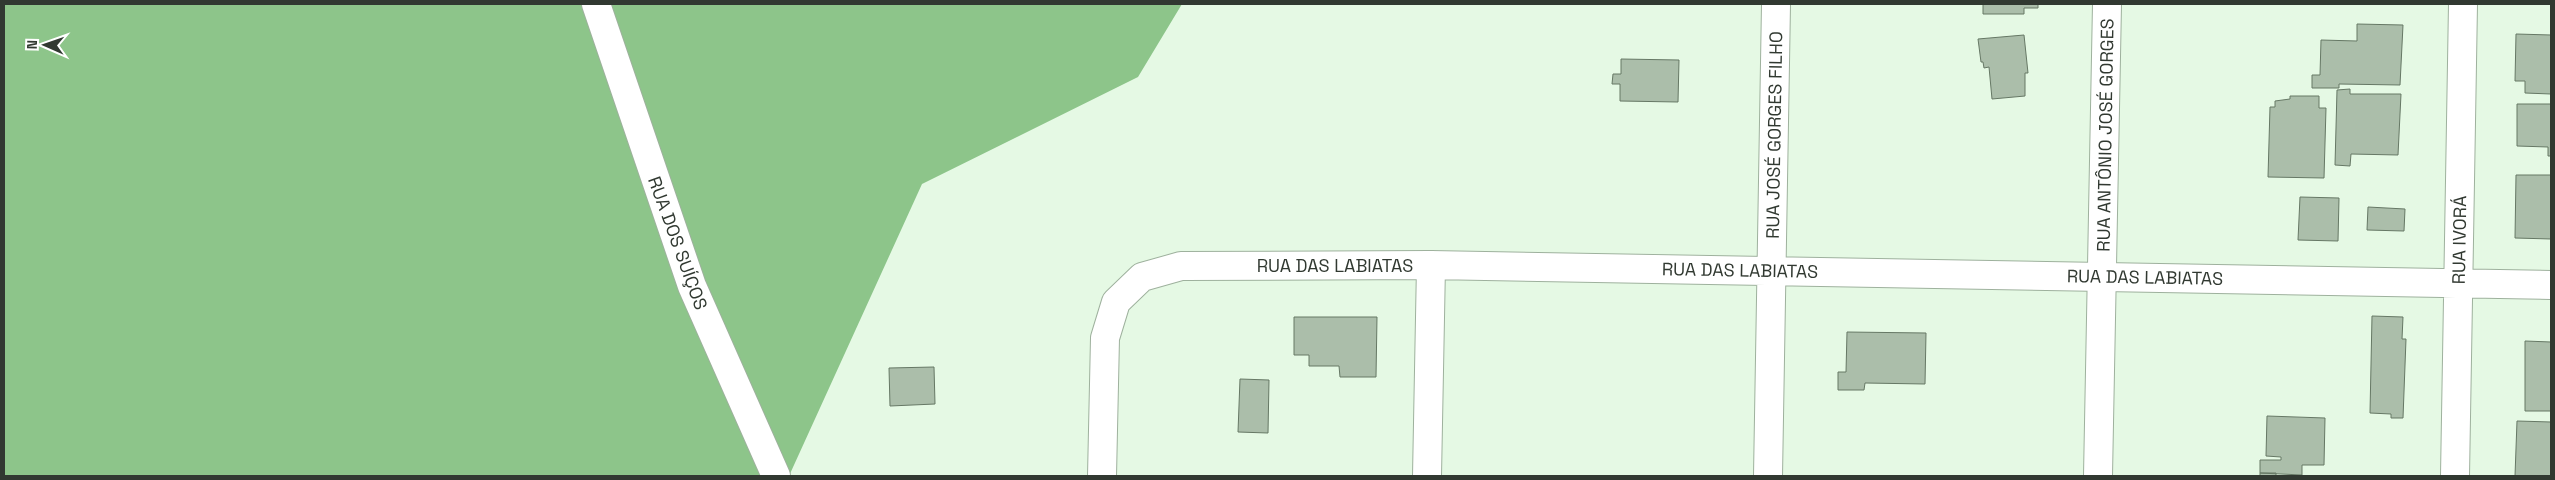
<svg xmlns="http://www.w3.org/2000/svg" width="2555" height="480" font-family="'Space Grotesk',sans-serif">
	<rect width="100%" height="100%" fill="#e5f9e4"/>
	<path fill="#8dc58a" d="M4,4H1182L1138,77L922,184L789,476H4Z"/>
	<path fill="#abbeaa" stroke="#667865" d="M1983,4H2038V8H2024V14H1983Z
		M2357,24L2403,25L2400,85L2339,84V88H2312V75H2320L2321,40L2357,41Z
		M2516,34L2551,35V94L2525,93V81H2515Z
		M2024,35L2028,73H2025V96L1992,99L1989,67L1984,68L1983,62H1981L1978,39Z
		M1621,59L1679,60L1678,102L1620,101V84H1612L1613,74H1621Z
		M2350,89V94H2401L2398,155L2351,154L2350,166L2335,165L2337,90Z
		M2290,96H2319V108H2326L2324,178L2268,177L2270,107H2275V101L2290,99Z
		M2517,104H2551V156H2548V147L2517,146Z
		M2516,175H2551V239L2515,238Z
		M2300,197L2339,198L2338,241L2298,240Z
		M2368,207L2405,209L2404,231L2367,230Z
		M2372,316L2403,317L2402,339H2406L2403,418H2391V414L2370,413Z
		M1294,317H1377L1376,377H1340L1339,366H1309V355H1294Z
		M1847,332L1926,333L1925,384L1865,383L1864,390H1838V372H1846Z
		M2525,341L2551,342V411H2525Z
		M934,367L935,404L890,406L889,368Z
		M1240,379L1269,380L1268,433L1238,432Z
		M2267,416L2325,418L2324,465H2302V475L2260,473V460H2281V457L2266,456Z
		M2517,421L2551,422V476H2515Z
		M2260,473H2276V476H2260Z"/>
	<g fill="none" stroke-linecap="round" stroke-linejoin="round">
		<g stroke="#9eb19d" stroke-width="30">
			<path id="street" d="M596,4L692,286L776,476
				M1102,476L1105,338L1116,302L1142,277L1181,266L1431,265L2551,285
				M1427,476L1431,265
				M1768,476L1776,4
				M2098,476L2107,4
				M2455,476L2463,4"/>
		</g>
		<use href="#street" stroke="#fff" stroke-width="28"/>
	</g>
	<g text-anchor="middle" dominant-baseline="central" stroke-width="4.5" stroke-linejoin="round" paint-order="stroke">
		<g font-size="18" fill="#313931" stroke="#fff">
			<text transform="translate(1774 135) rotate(-89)">RUA JOSÉ GORGES FILHO</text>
			<text transform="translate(2105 135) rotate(-89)">RUA ANTÔNIO JOSÉ GORGES</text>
			<text transform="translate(2459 240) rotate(-89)">RUA IVORÁ</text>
			<text transform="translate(678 243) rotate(70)">RUA DOS SUÍÇOS</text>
			<text x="1335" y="265">RUA DAS LABIATAS</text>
			<text transform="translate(1740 270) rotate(1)">RUA DAS LABIATAS</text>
			<text transform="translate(2145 277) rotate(1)">RUA DAS LABIATAS</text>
		</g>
	</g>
	<rect width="2555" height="480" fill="none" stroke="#313931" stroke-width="10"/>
	<g transform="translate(45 45) rotate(272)" stroke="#ffffff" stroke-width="4" paint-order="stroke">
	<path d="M0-4L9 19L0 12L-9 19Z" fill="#313931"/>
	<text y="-8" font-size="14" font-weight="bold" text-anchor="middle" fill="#313931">N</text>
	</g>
</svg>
